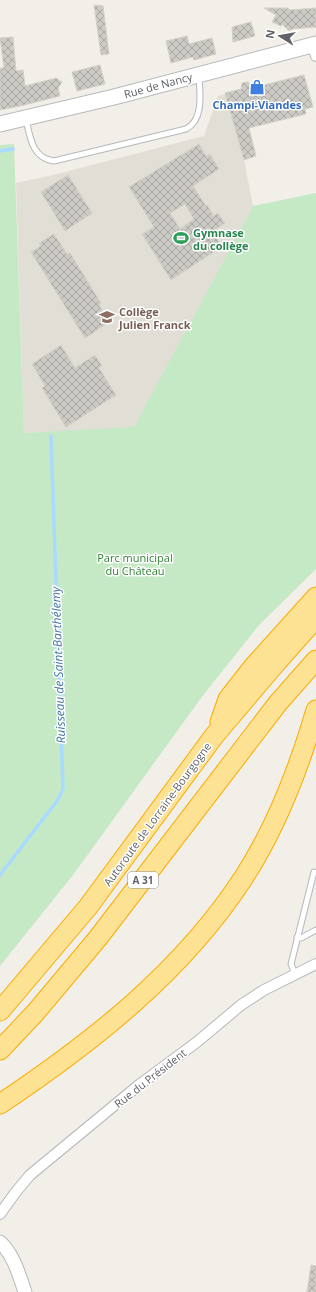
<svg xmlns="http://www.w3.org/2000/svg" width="316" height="1292" font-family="'Open Sans',sans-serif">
	<defs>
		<pattern id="building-cross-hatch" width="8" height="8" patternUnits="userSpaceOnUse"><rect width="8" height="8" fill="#cccac5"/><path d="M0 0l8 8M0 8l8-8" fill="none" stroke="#a9a8a4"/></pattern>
	</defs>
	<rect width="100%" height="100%" fill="#f1efe8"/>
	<path fill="#e1ded6" d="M226,94L244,160L253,206L134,428L24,433L16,183L53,175L204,136L218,96Z"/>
	<path fill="#c5e8c5" d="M14,144L24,433L134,427L253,206L316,193V569L259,625L201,698L73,875L0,966V145Z"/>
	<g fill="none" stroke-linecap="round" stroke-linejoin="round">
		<path stroke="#aadaff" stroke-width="3.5" d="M0,151L13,149
			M0,875L57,801L63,789L51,436"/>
	</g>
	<path fill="url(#building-cross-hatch)" stroke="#d6d1c6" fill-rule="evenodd" d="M94,5L103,6L109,54L101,55Z
		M264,8H288L290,10L316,8V27L292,29L289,31L282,24L281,26L272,22L276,15Z
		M251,22L255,36L233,42L232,27Z
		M187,36L189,44L212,38L216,54L194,60L193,57L171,63L166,41Z
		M13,37L16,71L23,70L25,86L56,78L62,82L58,88L60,96L20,106L0,110V68H4L0,38Z
		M100,65L105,84L77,91L72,72Z
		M304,75L313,107L305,109L306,114L249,128L256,156L244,160L225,93L241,89L242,83L248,82L256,87Z
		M199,144L206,156L210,154L219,169L193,186L206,206L207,205L214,216L218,213L225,223L212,232L219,242L215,251L171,280L142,234L154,227L129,187ZM185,204L194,219L180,229L170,213Z
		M68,175L92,213L65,231L41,192Z
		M54,234L67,254L70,253L101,303L99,305L109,322L85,338L31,252L41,246L39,243Z
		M61,345L75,368L95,355L102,366L99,368L116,395L66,427L42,388L45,386L32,364Z
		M311,1265L316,1266V1292H307Z"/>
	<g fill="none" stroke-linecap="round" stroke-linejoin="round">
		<g stroke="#b5b8bc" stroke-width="7">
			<path id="service" d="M26,119C30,137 32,158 54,161L186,129C204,120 200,93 199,77
				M297,937L301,938L316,930
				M295,974L291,964L314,872"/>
		</g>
		<g stroke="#b5b8bc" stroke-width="12">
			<path id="minor" d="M312,45L316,56
				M0,1214L15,1193L30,1175L139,1085L197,1042L241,1005L264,990L316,964"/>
		</g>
		<g stroke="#b5b8bc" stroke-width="15">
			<path id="tertiary" d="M0,1242C14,1255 19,1275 25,1292"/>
		</g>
		<g stroke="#b6babf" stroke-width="17">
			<path id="secondary" d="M0,124L114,97L316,44"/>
		</g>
		<g stroke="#f9ab00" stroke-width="21">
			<path id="motorway" d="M220,722L228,699L253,667L316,597
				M0,1011L88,907L214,736L276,663L316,618
				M0,1050L35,1013L98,938L278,703L316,660
				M0,1104C93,1042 183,971 244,877C277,826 299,768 316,710"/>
		</g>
		<use href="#service" stroke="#fff" stroke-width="5"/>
		<use href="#minor" stroke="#fff" stroke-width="10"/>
		<use href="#tertiary" stroke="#fff" stroke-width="13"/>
		<use href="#secondary" stroke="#fff" stroke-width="15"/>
		<use href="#motorway" stroke="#fde293" stroke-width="19"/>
	</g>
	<defs>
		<g id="shop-bare" transform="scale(1.2)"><path d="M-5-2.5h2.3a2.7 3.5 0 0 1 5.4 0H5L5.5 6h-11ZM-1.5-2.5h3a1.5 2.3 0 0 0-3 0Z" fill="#3f7fe0" stroke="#fff" stroke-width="2.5" paint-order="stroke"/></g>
		<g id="stadium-bare" transform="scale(1.2)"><path d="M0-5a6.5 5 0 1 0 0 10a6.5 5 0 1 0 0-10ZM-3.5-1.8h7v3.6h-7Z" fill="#2e9e5b" stroke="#fff" stroke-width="2.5" paint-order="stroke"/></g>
		<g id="school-bare" transform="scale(1.2)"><path d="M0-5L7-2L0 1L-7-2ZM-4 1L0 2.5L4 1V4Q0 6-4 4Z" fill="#8d6e63" stroke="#fff" stroke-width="2.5" paint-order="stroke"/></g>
	</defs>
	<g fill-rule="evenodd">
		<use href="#shop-bare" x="257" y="87"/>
		<use href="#stadium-bare" x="181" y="238"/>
		<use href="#school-bare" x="107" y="317"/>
	</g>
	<g text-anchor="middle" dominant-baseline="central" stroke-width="3" stroke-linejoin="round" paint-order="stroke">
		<rect fill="#fff" stroke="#8f9295" stroke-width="1" x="128" y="872" width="30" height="16" rx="3"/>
		<g font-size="10" font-weight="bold" fill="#5f6368">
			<text x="143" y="880">A 31</text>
		</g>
		<g font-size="11" fill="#5f6368" stroke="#fff">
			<text transform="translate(158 85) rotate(-15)">Rue de Nancy</text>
			<text transform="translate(157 814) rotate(-54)">Autoroute de Lorraine-Bourgogne</text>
			<text transform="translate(150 1078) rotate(-38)">Rue du Président</text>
		</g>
		<g font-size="11" font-weight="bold" fill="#366cbe" stroke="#fff">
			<text x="257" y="104">Champi-Viandes</text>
		</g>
		<g font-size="11" font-weight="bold" fill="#27864d" stroke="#fff" text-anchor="start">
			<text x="193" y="232">Gymnase<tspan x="193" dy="13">du collège</tspan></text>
		</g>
		<g font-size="11" font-weight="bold" fill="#785e54" stroke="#fff" text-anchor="start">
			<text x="119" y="311">Collège<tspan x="119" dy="13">Julien Franck</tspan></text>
		</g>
		<g font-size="11" fill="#348238" stroke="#fff">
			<text x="135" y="557">Parc municipal<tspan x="135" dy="13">du Château</tspan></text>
		</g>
		<g font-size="12" font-style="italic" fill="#4174aa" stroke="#fff">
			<text transform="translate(58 665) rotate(-92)">Ruisseau de Saint-Barthélemy</text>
		</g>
	</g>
	<g transform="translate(280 36) rotate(281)" stroke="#ffffff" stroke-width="3" paint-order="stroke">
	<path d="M0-3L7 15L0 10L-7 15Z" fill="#5f6368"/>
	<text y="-6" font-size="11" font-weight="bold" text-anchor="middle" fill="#5f6368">N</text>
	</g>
</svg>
